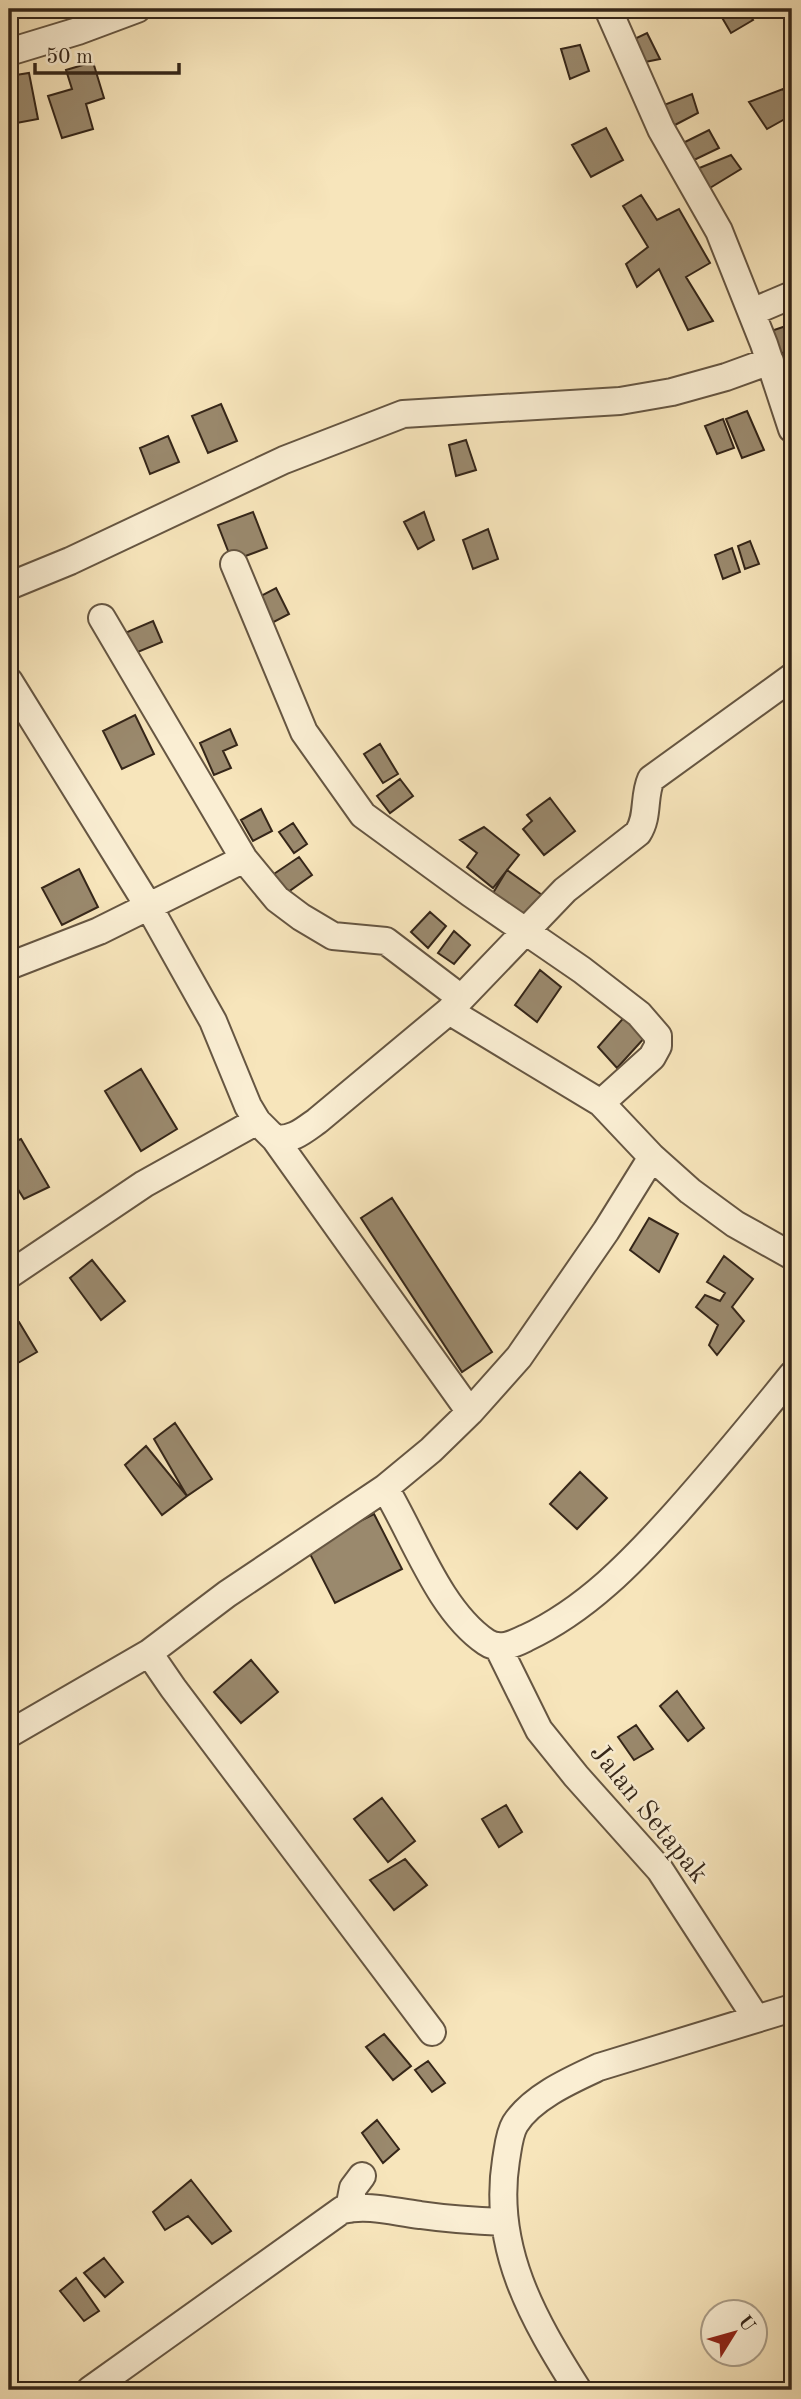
<svg xmlns="http://www.w3.org/2000/svg" width="801" height="2399" font-family="'Old Standard TT',serif">
	<rect width="100%" height="100%" fill="#f7e5bb"/>
	<filter id="stains"><feTurbulence type="fractalNoise" baseFrequency=".00286" numOctaves="4"/><feColorMatrix values="0 0 0 0 .2 0 0 0 0 .09 0 0 0 0 .02 0 0 0 .5 -.17"/></filter>
	<radialGradient id="worn" r=".72"><stop offset=".6" stop-color="#630" stop-opacity="0"/><stop offset="1" stop-color="#630" stop-opacity=".3"/></radialGradient>
	<path fill="#9a896d" stroke="#352619" stroke-width="2" d="M717,9H745L753,20L731,33Z
		M647,33L660,59L635,64L626,43Z
		M580,45L589,71L570,79L561,49Z
		M93,62L104,98L86,104L93,129L62,138L48,96L72,89L66,70Z
		M29,73L38,119L11,124L9,76Z
		M783,89L792,108V115L767,129L749,102Z
		M692,94L698,113L673,126L664,105Z
		M606,128L623,160L591,177L572,145Z
		M709,130L719,148L692,161L681,144Z
		M731,155L741,169L705,191L692,171Z
		M641,195L657,220L679,209L710,263L686,277L713,321L688,330L659,269L637,287L626,264L648,247L623,206Z
		M792,324V350L776,355L765,333Z
		M792,356V379L789,381L779,363Z
		M221,404L237,441L208,453L192,416Z
		M747,411L764,450L742,458L726,419Z
		M723,419L734,448L717,454L705,426Z
		M168,436L179,462L150,474L140,448Z
		M466,440L476,470L456,476L449,445Z
		M253,512L267,548L232,561L218,525Z
		M424,512L434,540L418,549L404,522Z
		M488,529L498,559L473,569L463,540Z
		M750,541L759,564L745,569L738,546Z
		M732,548L740,572L723,579L715,555Z
		M276,588L289,614L268,625L255,599Z
		M153,621L162,642L133,654L125,633Z
		M135,715L154,754L122,769L103,731Z
		M230,729L237,745L223,751L231,768L214,775L200,743Z
		M380,744L398,774L383,783L364,754Z
		M400,779L413,796L390,813L377,796Z
		M550,798L575,831L544,855L523,829L532,821L527,815Z
		M261,809L272,831L253,841L241,820Z
		M293,823L307,844L294,853L279,832Z
		M484,827L519,855L493,888L467,867L477,853L460,840Z
		M299,857L312,875L281,897L268,878Z
		M79,869L98,907L62,925L42,888Z
		M507,870L542,895L522,925L487,903Z
		M430,912L446,926L428,948L411,932Z
		M454,931L470,945L454,964L438,953Z
		M540,970L561,987L537,1022L515,1005Z
		M627,1014L647,1035L617,1068L598,1047Z
		M141,1069L177,1129L141,1151L105,1091Z
		M21,1139L49,1187L24,1199L9,1175V1144Z
		M392,1198L492,1352L462,1372L361,1218Z
		M649,1218L678,1234L659,1272L630,1250Z
		M724,1256L753,1279L732,1307L744,1321L717,1355L709,1345L718,1325L696,1307L705,1295L720,1301L725,1293L707,1282Z
		M92,1260L125,1301L101,1320L70,1278Z
		M19,1322L37,1352L9,1368V1328Z
		M175,1423L212,1479L187,1496L154,1439Z
		M146,1446L187,1496L162,1515L125,1465Z
		M580,1472L607,1498L577,1529L550,1504Z
		M374,1514L402,1569L335,1603L307,1548Z
		M251,1660L278,1692L241,1723L214,1692Z
		M677,1691L704,1728L688,1741L660,1706Z
		M636,1725L653,1749L634,1760L618,1737Z
		M382,1798L415,1841L388,1862L354,1819Z
		M506,1805L522,1832L499,1847L482,1819Z
		M405,1859L427,1885L394,1910L370,1880Z
		M384,2034L411,2066L393,2080L366,2047Z
		M428,2061L445,2083L432,2092L415,2070Z
		M377,2120L399,2149L383,2163L362,2133Z
		M191,2180L231,2231L212,2244L188,2216L165,2230L153,2212Z
		M104,2258L123,2282L105,2297L84,2273Z
		M76,2278L99,2311L84,2321L60,2291Z"/>
	<g fill="none" stroke-linecap="round" stroke-linejoin="round">
		<g stroke="#665642" stroke-width="30">
			<path id="minor" d="M608,9L661,129L719,231L764,344L792,429
				M9,52L78,31L137,9
				M752,312L792,295
				M234,564L304,732L363,815L470,893L582,970L639,1014L658,1036V1046L652,1057L601,1103
				M9,586L70,561L284,460L403,414L620,401L672,392L726,377L770,361
				M102,618L244,859L277,899L301,917L333,936L386,941L461,998
				M9,681L149,907L213,1021L248,1106L257,1121L275,1139C293,1140 303,1131 317,1121L449,1011L565,890L638,833C649,816 643,797 651,779L792,677
				M9,966L99,931L244,859
				M449,1011L601,1103L652,1157L690,1191L735,1224L792,1256
				M275,1139L470,1412
				M652,1157L606,1231L519,1357L470,1412L431,1450L385,1488C414,1536 439,1610 486,1642C499,1651 514,1644 526,1638C586,1610 632,1562 676,1513C716,1468 754,1422 792,1375
				M9,1275L144,1184L257,1121
				M385,1488L227,1594L149,1653L173,1688L432,2032
				M498,1647L539,1730L576,1776L660,1870L756,2018
				M9,1734L149,1653
				M349,2209L353,2188L362,2176
				M90,2390L342,2210C369,2204 394,2212 420,2215C448,2219 476,2221 504,2222
				M578,2390C533,2319 492,2248 506,2160C508,2149 509,2134 515,2124C532,2097 571,2080 599,2067L792,2008"/>
		</g>
		<use href="#minor" stroke="#faeed3" stroke-width="26"/>
	</g>
	<g text-anchor="middle" dominant-baseline="central" stroke-width="5" stroke-linejoin="round" paint-order="stroke">
		<g font-size="28" fill="#352619" stroke="#faeed3">
			<text transform="translate(648 1814) rotate(51)">Jalan Setapak</text>
		</g>
	</g>
	<rect width="801" height="2399" fill="none" stroke="#f7e5bb" stroke-width="35"/>
	<rect x="10" y="10" width="780" height="2378" fill="none" stroke="#352619" stroke-width="3.5"/>
	<rect x="18" y="18" width="766" height="2364" fill="none" stroke="#352619" stroke-width="2"/>
	<g transform="translate(734 2333) rotate(53)"><circle r="33" fill="#faeed3" stroke="#ab9e89" stroke-width="2"/>
	<path d="M0-5L12 26L0 18L-12 26Z" fill="#8f2418"/>
	<text y="-10" font-size="19" font-weight="bold" text-anchor="middle" fill="#352619">U</text>
	</g>
	<path d="M35 63v10h144v-10" fill="none" stroke="#352619" stroke-width="3.5"/>
	<text x="46" y="63" font-size="21" fill="#352619" stroke="#faeed3" stroke-width="5" paint-order="stroke">50 m</text>
	<rect width="100%" height="100%" filter="url(#stains)"/>
	<rect width="100%" height="100%" fill="url(#worn)"/>
</svg>
